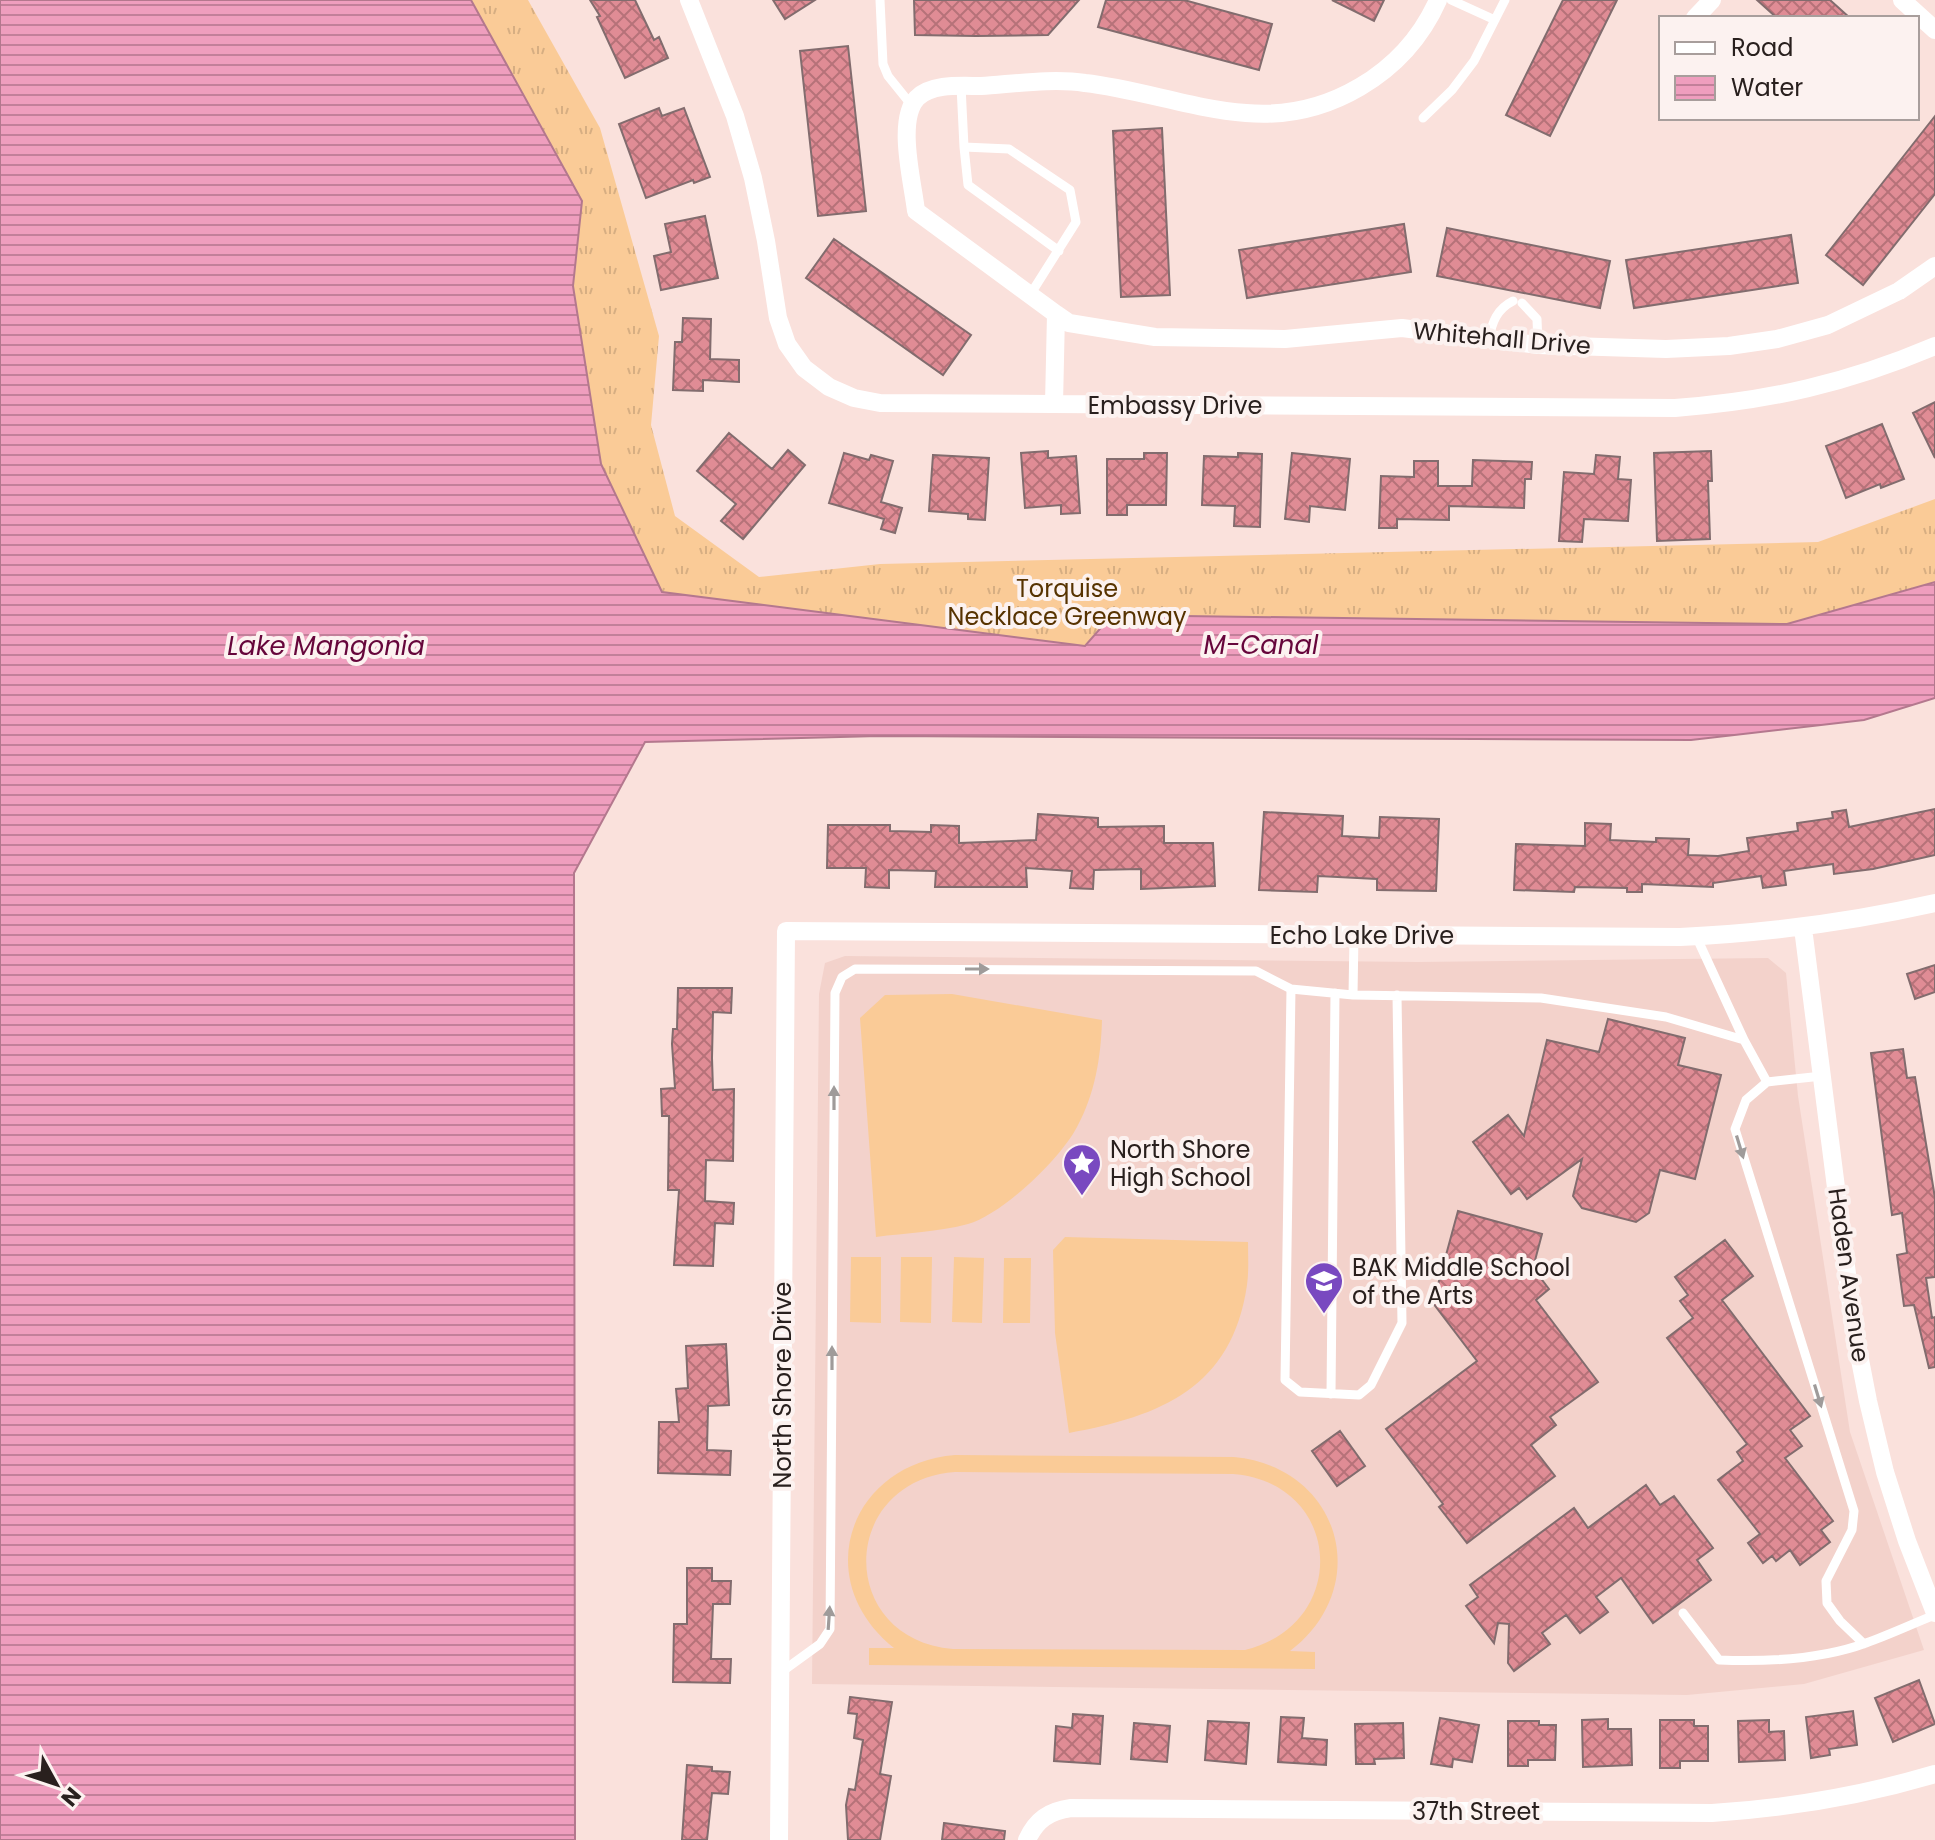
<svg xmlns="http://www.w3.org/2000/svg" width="1935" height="1840" font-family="Poppins,sans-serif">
	<defs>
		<pattern id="grass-tufts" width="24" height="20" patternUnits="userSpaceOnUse" patternTransform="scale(2)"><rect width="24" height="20" fill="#facb97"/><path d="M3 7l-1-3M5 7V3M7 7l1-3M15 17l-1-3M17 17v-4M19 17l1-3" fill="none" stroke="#d6ae82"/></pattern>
		<pattern id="water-rules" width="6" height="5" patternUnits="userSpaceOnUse" patternTransform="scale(2)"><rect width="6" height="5" fill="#ef9ebe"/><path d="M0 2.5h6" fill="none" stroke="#c2809a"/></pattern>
		<pattern id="building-cross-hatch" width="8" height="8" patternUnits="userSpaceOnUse" patternTransform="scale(2)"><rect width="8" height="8" fill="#e08c95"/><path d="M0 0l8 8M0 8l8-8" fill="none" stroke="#b67279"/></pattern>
	</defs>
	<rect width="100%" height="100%" fill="#fae1dc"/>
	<path fill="#f3d2cb" d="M845,956L1418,962L1768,958L1786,973L1798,1096L1850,1432L1924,1650L1804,1684L1687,1695L812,1684L819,994L825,963Z"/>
	<path fill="url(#grass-tufts)" d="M471,0H528L600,128L659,336L651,425L675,516L759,577L880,564L1818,542L1935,499V582L1787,624L1112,615L1086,647L662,592L601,464L573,286L582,201Z"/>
	<path fill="#facb97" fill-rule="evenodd" d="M952,994L1102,1020C1101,1057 1095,1094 1077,1127C1061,1158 1002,1215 968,1224C939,1232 905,1233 876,1237L860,1018L885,995Z
		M1065,1237L1248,1242C1248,1256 1249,1271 1247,1285C1232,1388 1161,1416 1069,1433L1055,1333L1053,1250Z
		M851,1257H881V1323L850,1322Z
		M901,1257H932L931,1323L900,1322Z
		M954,1257L984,1258L982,1323L952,1322Z
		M1004,1258H1031L1030,1323H1003Z
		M955,1455L1234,1457C1340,1467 1375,1586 1290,1651L1315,1652V1669L869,1665V1648H894C809,1580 849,1464 955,1455ZM955,1472L1233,1474C1343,1483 1351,1624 1245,1650L953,1649C836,1639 838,1481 955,1472Z"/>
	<path fill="url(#water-rules)" stroke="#b4788e" stroke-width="2" d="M0,0H471L582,201L573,286L601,464L662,592L1085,646L1112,615L1787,624L1935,582V698L1864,720L1691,740L879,736L645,742L574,873L575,1840H0Z"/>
	<path fill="url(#building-cross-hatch)" stroke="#826c6e" stroke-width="2" d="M590,0H635L654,40L659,37L668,58L625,78L597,17L600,16Z
		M773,0H815L785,19Z
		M914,0H1079L1048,35L976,36L915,35Z
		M1106,0H1184L1272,24L1259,70L1098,27Z
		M1332,0H1384L1374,21Z
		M1563,0H1617L1550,136L1506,115Z
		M1757,0H1830L1850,18H1777Z
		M848,46L866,211L818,216L800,51Z
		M659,108L662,116L684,108L710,177L694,183L693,180L646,198L619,124Z
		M1935,116V194L1863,285L1826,255Z
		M1162,128L1170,295L1121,297L1113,131Z
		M705,216L718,278L661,290L654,256L671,252L665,224Z
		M1404,224L1411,272L1247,298L1239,250Z
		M1447,228L1610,261L1600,308L1437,276Z
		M1791,235L1798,283L1634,308L1626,260Z
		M834,239L971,335L943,375L806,278Z
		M683,318L711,319L710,359L739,360V382L703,380V391L673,390L675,342H682Z
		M1935,402V458L1913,413Z
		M1882,424L1904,479L1881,488L1880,484L1846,498L1826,446Z
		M729,433L772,469L788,450L805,465L743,539L721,521L736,504L697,471Z
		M1048,451V458L1076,456L1080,513L1061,514V505L1025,508L1021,453Z
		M1711,451L1712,481H1708L1710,539L1657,541L1654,453Z
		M844,453L869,460L871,455L893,461L881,502L902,508L895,533L881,529L884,519L829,503Z
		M1144,453H1167L1166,505H1127V515H1107V459H1144Z
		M1238,453L1262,454L1260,527L1234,526L1235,506L1202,505L1204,456L1238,457Z
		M1292,453L1350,459L1345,510L1310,506L1309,522L1285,519Z
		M933,455L989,458L985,520L968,519V514L929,511Z
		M1596,455L1620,457L1618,479L1631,480L1628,521L1584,519L1582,542L1559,541L1564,472L1594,474Z
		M1473,460L1532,462L1531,479H1525L1524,508L1449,506V520L1397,519V528H1379L1381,476L1414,477V461H1438V486H1472Z
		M1935,809V855L1873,869L1834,874L1833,864L1784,871L1786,885L1763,888L1761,876L1713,883V887L1642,884V892H1627V888L1575,887L1574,892L1514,890L1516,844L1585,846V823L1611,824L1610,840L1656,842V838L1689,839L1688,855L1718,856L1749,851L1747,838L1798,831L1797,823L1833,818L1832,812L1846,810L1849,827Z
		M1264,812L1343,816L1342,836L1379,838L1380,817L1439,819L1436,891L1377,890V879L1318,876L1317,892L1259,890Z
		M1038,814L1098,818V827L1164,826V843H1213L1215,886L1141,889V869L1094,870L1093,889L1070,888L1072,871L1026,868L1027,887H935L936,871L889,870V888L865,887L866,868H827L828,825H890V831L931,832V825L959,826V843L1036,840Z
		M1935,965V992L1915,999L1907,974Z
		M678,988H732L731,1013L713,1012L712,1058L713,1090L734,1089L733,1161L706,1160L705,1201L734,1203L733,1224L715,1223L713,1266L674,1265L679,1190H668L669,1116H662L661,1089L675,1088L672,1044L673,1029H677Z
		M1608,1019L1685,1038L1678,1065L1721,1075L1695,1179L1660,1170L1649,1213L1636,1222L1582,1208L1573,1196L1582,1159L1527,1199L1519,1188L1511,1194L1473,1142L1508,1115L1524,1136L1547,1040L1599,1052Z
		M1903,1049L1907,1078L1915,1077L1935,1198V1277L1926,1278L1932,1318L1935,1317V1367L1929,1368L1914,1305L1904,1306L1897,1255L1907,1253L1902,1213L1892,1215L1871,1053Z
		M1458,1211L1542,1234L1533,1268L1549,1289L1536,1300L1598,1382L1550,1417L1556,1425L1531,1445L1555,1476L1467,1543L1439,1507L1443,1504L1386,1429L1477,1361L1433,1303Z
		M1725,1240L1753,1276L1722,1300L1810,1416L1790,1430L1802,1446L1785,1458L1833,1521L1821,1530L1830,1542L1800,1565L1790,1550L1776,1561L1772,1556L1763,1563L1748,1543L1760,1534L1718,1480L1743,1461L1737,1452L1747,1444L1667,1338L1693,1318L1680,1301L1688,1295L1675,1277Z
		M726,1344L729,1405L708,1406L707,1450L731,1451L730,1475L658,1473L659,1422H679L676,1389L688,1388L686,1346Z
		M1340,1431L1365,1466L1337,1486L1312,1451Z
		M1646,1485L1660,1505L1674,1496L1713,1548L1697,1560L1711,1580L1653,1623L1621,1578L1596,1597L1608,1612L1580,1633L1566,1615L1542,1633L1550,1644L1514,1671L1508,1663L1509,1624L1498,1623L1494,1643L1466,1606L1478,1597L1470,1585L1574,1508L1588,1528Z
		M687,1568H712V1581H731L730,1604H713L711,1659H731L730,1683L673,1682L674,1624H687Z
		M1919,1680L1935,1724L1893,1742L1875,1698Z
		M850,1697L892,1702L880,1774L891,1776L880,1840H848L846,1805L849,1789L855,1790L863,1740L854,1738L857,1714L848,1713Z
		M1853,1711L1857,1745L1829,1749L1830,1755L1811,1758L1806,1717Z
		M1073,1714L1103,1716L1100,1764L1054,1761L1056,1726L1072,1728Z
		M1281,1717L1304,1718L1302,1738L1327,1740L1326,1765L1278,1762Z
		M1440,1718L1479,1725L1472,1762L1453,1759L1452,1767L1431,1764Z
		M1608,1719V1729H1631L1632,1765L1583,1767L1582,1720Z
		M1660,1720H1694V1726H1708V1761H1680V1768H1660Z
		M1769,1720V1732L1784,1731L1785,1760L1739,1762L1738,1721Z
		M1208,1721L1249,1723L1246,1764L1205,1760Z
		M1508,1721H1539V1725H1556L1555,1760H1528V1766H1508Z
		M1134,1723L1170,1726L1167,1762L1131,1759Z
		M1403,1723L1404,1758L1374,1759L1375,1764H1356L1355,1724Z
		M687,1765L712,1767V1771L730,1772L728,1794L712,1793L707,1840H682Z
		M944,1823L1005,1831L1004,1840H942Z"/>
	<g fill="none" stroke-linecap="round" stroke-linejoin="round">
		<path stroke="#fff" stroke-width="9" d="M880,0L883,64L888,76L913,107
			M1451,0L1495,20
			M961,86L964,147
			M1423,118L1452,90L1474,61L1505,0
			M1030,295L1076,222L1070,190L1009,149L964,147L968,185L1059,251
			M1522,303L1537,319L1538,345
			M1489,339C1492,322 1497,309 1513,301
			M1354,935L1353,995L1541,998L1666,1017L1744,1040L1767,1082L1822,1076
			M1696,936L1744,1040
			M1291,989L1353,995
			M1767,1082L1746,1100L1735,1129L1854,1511L1852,1530L1826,1581L1827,1603L1840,1621L1864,1644
			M1331,1394L1335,993
			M1683,1613L1719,1660C1768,1662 1820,1660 1866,1643C1889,1635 1912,1624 1935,1615
			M780,1673L820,1644L830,1629L835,993L842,977L855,969L1256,971L1291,989L1285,1380L1300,1392L1359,1395L1371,1385L1402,1323L1397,995"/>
		<path stroke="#fff" stroke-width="18" d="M689,0L735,116L753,178L766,241L778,318L787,344L804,368L829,387L854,398L880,403L1675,408C1769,401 1848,383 1935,346
			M1902,0L1935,30
			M1695,18L1712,0
			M1056,314L1069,323L1155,337L1285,339L1402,328L1538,345L1666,349L1729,346L1777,339L1828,325L1899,291L1935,266
			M1054,404L1056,314L916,211C913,183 896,120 917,98C932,83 962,86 981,86C1013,84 1053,78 1085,83C1139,89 1192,109 1246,113C1327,120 1405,74 1438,0
			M1803,928L1854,1329L1868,1401L1885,1472L1907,1541L1935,1613
			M779,1840L786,931L1680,937C1767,933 1851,922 1935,903
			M1027,1840C1036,1820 1049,1811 1071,1808L1712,1813C1789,1808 1861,1796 1935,1774"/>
	</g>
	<defs><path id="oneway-solid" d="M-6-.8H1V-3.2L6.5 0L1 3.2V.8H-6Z" transform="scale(2)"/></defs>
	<g fill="#9f9b9a">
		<use href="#oneway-solid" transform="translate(977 969)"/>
		<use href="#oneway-solid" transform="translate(834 1098) rotate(-90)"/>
		<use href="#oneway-solid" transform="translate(1740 1147) rotate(73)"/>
		<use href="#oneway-solid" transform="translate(832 1358) rotate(-90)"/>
		<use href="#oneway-solid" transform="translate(1818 1396) rotate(73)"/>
		<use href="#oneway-solid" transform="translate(829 1618) rotate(-86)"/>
	</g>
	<defs>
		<g id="sight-pin" transform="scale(2)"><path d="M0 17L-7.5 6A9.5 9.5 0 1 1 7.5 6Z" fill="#7949c0" stroke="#fcf2f0"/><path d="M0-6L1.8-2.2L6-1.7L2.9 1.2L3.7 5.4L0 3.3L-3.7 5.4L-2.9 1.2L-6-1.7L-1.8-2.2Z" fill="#fff"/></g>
		<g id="school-pin" transform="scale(2)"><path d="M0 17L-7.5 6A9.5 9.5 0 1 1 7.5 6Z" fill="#7949c0" stroke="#fcf2f0"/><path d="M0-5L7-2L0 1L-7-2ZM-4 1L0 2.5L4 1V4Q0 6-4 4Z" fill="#fff"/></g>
	</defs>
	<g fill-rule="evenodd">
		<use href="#sight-pin" x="1082" y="1163"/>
		<use href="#school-pin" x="1324" y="1281"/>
	</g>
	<g text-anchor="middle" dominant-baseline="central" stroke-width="8" stroke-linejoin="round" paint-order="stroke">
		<g font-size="24" fill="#29201e" stroke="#fcf2f0">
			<text transform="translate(1502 338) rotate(5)">Whitehall Drive</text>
			<text x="1175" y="405">Embassy Drive</text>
			<text x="1362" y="935">Echo Lake Drive</text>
			<text transform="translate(1849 1275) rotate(82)">Haden Avenue</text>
			<text transform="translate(782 1385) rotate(-90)">North Shore Drive</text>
			<text x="1476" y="1811">37th Street</text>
		</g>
		<g font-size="24" fill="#573300" stroke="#fcf2f0">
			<text x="1067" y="588">Torquise<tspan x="1067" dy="28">Necklace Greenway</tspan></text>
		</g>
		<g font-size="24" fill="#29201e" stroke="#fcf2f0" text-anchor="start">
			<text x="1110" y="1149">North Shore<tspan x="1110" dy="28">High School</tspan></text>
			<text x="1352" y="1267">BAK Middle School<tspan x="1352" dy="28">of the Arts</tspan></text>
		</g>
		<g font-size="26" font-style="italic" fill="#66063b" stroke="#fcf2f0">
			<text x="1261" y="645">M-Canal</text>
			<text x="326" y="646">Lake Mangonia</text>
		</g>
	</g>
	<rect x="1659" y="16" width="260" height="104" fill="#fcf2f0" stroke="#a89e9c" stroke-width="2"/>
	<rect x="1675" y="42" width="40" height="12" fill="#ffffff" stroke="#a89e9c" stroke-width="2"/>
	<text x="1731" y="56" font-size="24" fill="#29201e">Road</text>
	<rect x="1675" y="76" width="40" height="24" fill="url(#water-rules)" stroke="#a89e9c" stroke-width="2"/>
	<text x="1731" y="96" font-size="24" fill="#29201e">Water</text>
	<g transform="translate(56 1784) rotate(130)" stroke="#fcf2f0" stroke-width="6" paint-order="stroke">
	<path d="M0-6L14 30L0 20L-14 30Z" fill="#29201e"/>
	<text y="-12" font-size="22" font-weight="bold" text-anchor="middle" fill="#29201e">N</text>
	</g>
</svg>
